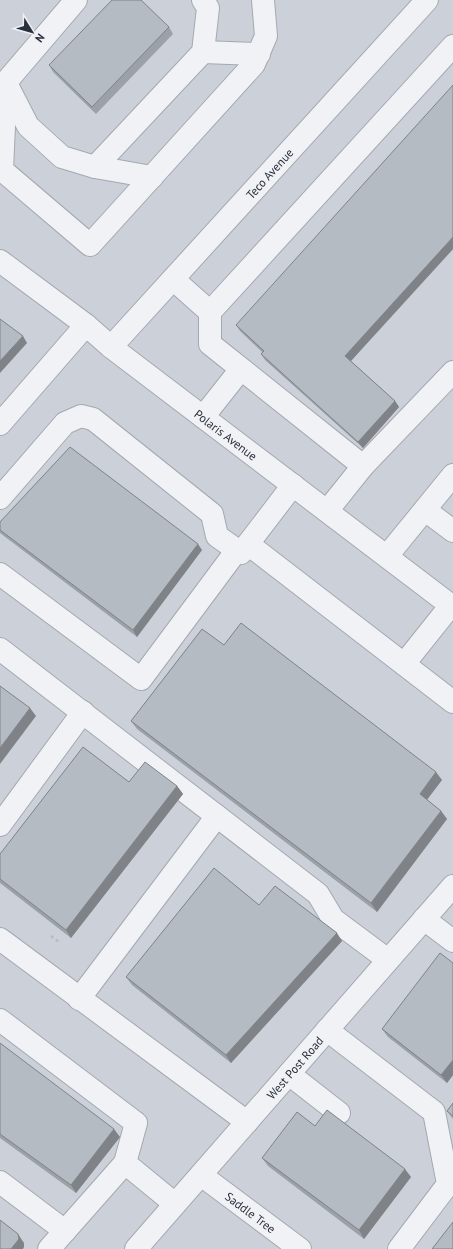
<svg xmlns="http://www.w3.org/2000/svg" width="453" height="1249" font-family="'PT Sans',sans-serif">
	<rect width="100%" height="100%" fill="#dee1e7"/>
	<path fill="#ccd1d9" d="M0,0H453V1249H0Z"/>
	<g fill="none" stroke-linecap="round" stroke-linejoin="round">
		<g stroke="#a4a8b1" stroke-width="24">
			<g id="minor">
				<path d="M76,0L6,82L2,170L90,245L254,64L266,36L263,0"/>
				<path d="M203,52L259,54"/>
				<path d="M6,83L28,126L62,157L95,167L203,52L208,8L203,0"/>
				<path d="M95,167L152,177"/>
				<path id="s1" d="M0,261L86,325L111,347L453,607"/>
				<path d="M173,279L210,312L453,46"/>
				<path d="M210,312V344L363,466L327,511"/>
				<path id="s2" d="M111,347L427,0"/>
				<path d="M203,417L241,369"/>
				<path d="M0,424L86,325"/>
				<path d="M363,466L453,372"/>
				<path d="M0,498L65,423L81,416L93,419L212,514L217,536L241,553L293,485"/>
				<path d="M425,510L453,531"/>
				<path d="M248,544L453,702"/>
				<path d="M387,556L453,475"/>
				<path d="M0,574L141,679L237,550"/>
				<path d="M0,649L318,894L333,919L388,960"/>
				<path d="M404,664L451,605"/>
				<path d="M0,825L83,712"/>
				<path d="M424,919L453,941"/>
				<path d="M0,939L247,1122"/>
				<path d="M79,999L217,816"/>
				<path d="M0,1020L136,1123L125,1163L175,1204"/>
				<path d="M327,1030L434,1112L448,1184L399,1249"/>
				<path d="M289,1074L339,1113"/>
				<path id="s3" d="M201,1175L300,1249"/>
				<path d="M0,1182L65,1231"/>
				<path d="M49,1249L125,1163"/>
				<path id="s4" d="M136,1249L453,886"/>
			</g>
		</g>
		<path stroke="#b8bcc1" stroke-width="2.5" stroke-dasharray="3 3" stroke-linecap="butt" d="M51,936L59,942"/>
		<use href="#minor" stroke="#f0f2f5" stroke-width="22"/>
	</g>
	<path fill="#9ca1a8" d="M169,27L173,34L96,114L53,72L49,65Z
		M453,249L351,361L395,401L399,407L363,448L265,360L261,354L262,352L240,331L236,325Z
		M0,522L202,550L137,637L0,533Z
		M224,645L442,780L427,800L441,811L447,819L377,912L137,729L131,721Z
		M129,782L177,786L183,794L71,938L0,883V854Z
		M259,905L342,941L231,1063L132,985L126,977Z
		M453,963V1075L447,1083L388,1037L382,1029Z
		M0,1043L120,1137L76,1193L0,1138Z
		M453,1103V1119L447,1111Z
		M315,1126L411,1177L364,1239L268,1166L262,1158Z"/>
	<path fill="#7f8388" d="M453,237V249L349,363L345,356Z
		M23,336L27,343L0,373V361Z
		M395,401L399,407L363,448L358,442Z
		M198,544L202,550L137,637L133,630Z
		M30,708L36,716L0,764V748Z
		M436,772L442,780L425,802L420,794Z
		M177,786L183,794L71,938L66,930Z
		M441,811L447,819L377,912L371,903Z
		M337,933L342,941L231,1063L226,1055Z
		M453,1060V1075L447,1083L441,1075Z
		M114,1129L120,1137L76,1193L71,1185Z
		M405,1169L411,1177L364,1239L359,1230Z
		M18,1234L24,1243V1247L23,1249H11Z"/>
	<path fill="#b5bbc3" stroke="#7f8388" d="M112,0H141L169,27L92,107L49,65Z
		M453,85V237L345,356L395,401L358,442L261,354L264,351L236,325Z
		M0,319L23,336L0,361Z
		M70,447L198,544L133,630L0,530V522Z
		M241,623L436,772L420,794L441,811L371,903L131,721L202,629L224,645Z
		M0,686L30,708L0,748Z
		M83,747L129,782L145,762L177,786L66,930L0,879V854Z
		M214,868L259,905L275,886L337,933L226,1055L126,977Z
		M440,953L453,963V1060L441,1075L382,1029Z
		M0,1043L114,1129L71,1185L0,1134Z
		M453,1103V1116L447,1111Z
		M327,1110L405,1169L359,1230L262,1158L297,1112L315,1126Z
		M0,1220L18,1234L19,1239L11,1249H0Z
		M453,1222V1249H432Z"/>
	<g text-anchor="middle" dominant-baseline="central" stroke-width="3" stroke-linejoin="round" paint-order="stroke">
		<g font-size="12" fill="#28303d" stroke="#edf0f5">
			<text stroke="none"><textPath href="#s2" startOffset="235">Teco Avenue</textPath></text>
			<text stroke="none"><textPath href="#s1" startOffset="285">Polaris Avenue</textPath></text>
			<text stroke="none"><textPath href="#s4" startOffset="241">West Post Road</textPath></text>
			<text stroke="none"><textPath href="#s3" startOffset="62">Saddle Tree</textPath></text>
		</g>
	</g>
	<g transform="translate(32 32) rotate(127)" stroke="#edf0f5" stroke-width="3" paint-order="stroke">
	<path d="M0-3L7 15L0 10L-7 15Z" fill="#28303d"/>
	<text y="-6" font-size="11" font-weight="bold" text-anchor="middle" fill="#28303d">N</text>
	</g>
</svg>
